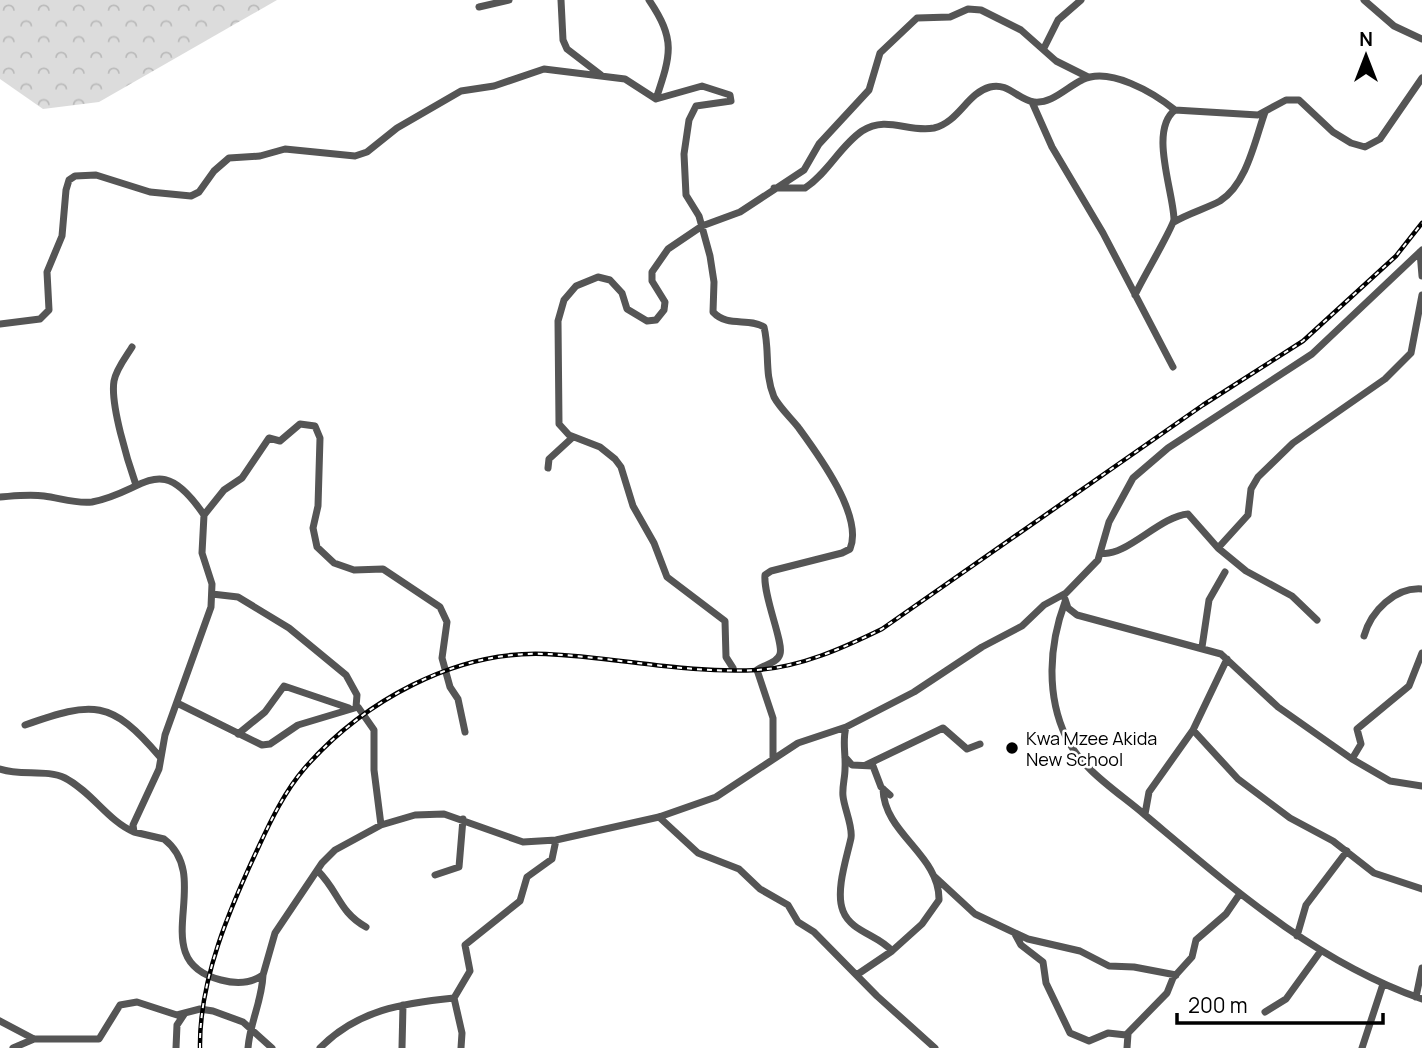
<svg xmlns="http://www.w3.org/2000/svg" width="1422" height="1048" font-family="Manrope,sans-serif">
	<defs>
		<pattern id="forest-crowns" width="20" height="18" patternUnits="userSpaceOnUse" patternTransform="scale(1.75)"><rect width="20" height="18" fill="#dcdcdc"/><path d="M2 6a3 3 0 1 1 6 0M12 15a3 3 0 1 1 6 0" fill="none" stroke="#bbb"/></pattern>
	</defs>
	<rect width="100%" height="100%" fill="#fff"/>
	<path fill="url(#forest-crowns)" d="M0,0H277L99,102L43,109L0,79Z"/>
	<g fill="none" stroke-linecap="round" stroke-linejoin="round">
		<path stroke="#555" stroke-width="7" d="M561,0L563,40L567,49L601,75
			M649,0C676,40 671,54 656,99
			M1364,0L1394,26L1422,39
			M479,7L509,0
			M1044,48L1058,20L1081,0
			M1032,102L1052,147L1103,233L1173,367
			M774,188H805C828,173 840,146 862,131C887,115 908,133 934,128C959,122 967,93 990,87C1008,82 1018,100 1034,102C1052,104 1067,87 1082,80C1109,66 1154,93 1175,110
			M1174,222C1189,213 1205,209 1220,201C1247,184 1255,140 1265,112
			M1420,252L1422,276
			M1135,295C1141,281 1174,226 1174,219C1173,190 1149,130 1175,110L1258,115L1286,100H1299L1333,132L1351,143L1365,147L1380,139L1422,78
			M0,324L40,319L49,310L47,272L62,236L66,190L69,180L75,176L96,175L150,192L191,196L199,192L214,171L229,158L260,156L285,149L355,156L367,152L397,128L461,91L494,86L544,69L625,79L656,99L702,86L730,95L731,101L696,106L689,120L684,154L686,195L699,216L710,256L714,282L713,312C728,328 748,317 764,327C770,351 764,373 774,397C780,408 790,417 798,427C817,453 864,516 850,549L842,553L771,571L765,575C763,596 784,643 780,654C778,663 763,665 757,670L773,718V758
			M132,347C126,357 116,369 114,381C110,404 128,462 136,485
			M548,468L549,459L573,437
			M0,497C14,496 29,494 44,496C60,498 76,504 92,502C146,492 159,449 204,515L202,553L212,584L211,607L165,735L159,769L133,825L134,832L164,839C216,879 143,960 221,980C236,984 250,984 263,975L275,933L322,863L335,850L381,825L415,815L444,814L523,842L556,840L659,817L716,797L798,743L846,727L914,692L982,647L1022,626L1044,605L1066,593L1098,560L1109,522L1133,478L1168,448L1312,354L1422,250
			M204,515L224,490L242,478L269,438L280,441L300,424L315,426L320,438L318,506L313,528L317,547L334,563L354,570L383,569L440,607L447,622L442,658L450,687L458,699L465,732
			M1101,553C1125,558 1160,516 1188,514L1218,548
			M212,594L238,597L289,628L346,675L357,695L356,707
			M1065,599L1068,608L1077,615L1221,654L1278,707L1352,759L1390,781L1422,786
			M1065,602C1049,645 1046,695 1066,737C1083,771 1117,791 1145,815C1231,887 1314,961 1422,999
			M1317,620L1292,596L1246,571L1218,548L1248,515L1251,489L1258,477L1293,443L1385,379L1411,353L1422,295
			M1364,636C1371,611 1395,587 1422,589
			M1202,647L1209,600L1225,572
			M733,668L726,657L725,621L667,577L654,543L633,506L621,467L615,459L600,447L569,435L559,424L558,321L564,300L576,286L598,277L610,280L622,293L627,309L647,321L656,320L664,310L665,302L652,281V272L668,249L702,226L740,212L804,170L819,144L869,90L880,53L917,18L950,17L968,9L981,10L1021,30L1056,61L1088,77
			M177,703L262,745L270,744L298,725L358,707L374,730V770L381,825
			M25,725C93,701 111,699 160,757
			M846,727C842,742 846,753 845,769C845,778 842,787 843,796C844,808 853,826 851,838C847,857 835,891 843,911C851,932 879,935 892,951
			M1193,730L1238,779L1290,818L1333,841L1374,873L1422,889
			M238,734L265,712L284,686L349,708
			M845,757L852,765L873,766L881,787L890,795
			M1352,759L1361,744L1357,729L1409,686L1422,653
			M866,765L943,728L967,749L980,744
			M0,769C20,776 47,769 65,778C92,792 108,821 134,832
			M1145,814L1149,792L1193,730L1227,659
			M659,817L698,853L739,869L760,889L788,905L798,922L814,932L877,996L935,1048
			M318,871C339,892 339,912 366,927
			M435,875L459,867L463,819
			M935,877L975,914L1028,939L1080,951L1109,966L1134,967L1176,975
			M1015,934L1021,945L1043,962L1046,983L1070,1033L1089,1041L1108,1033L1126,1035L1167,993L1173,978L1192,957L1196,940L1226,914L1239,895
			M1297,936L1306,905L1347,851
			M858,974L892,951L922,924L939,900C940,855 884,834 883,789
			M1416,997L1422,968
			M1265,1012L1286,999L1320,952
			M0,1021L34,1039H99L120,1005L137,1002L177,1015L200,1009L213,1011L243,1022L272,1048
			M13,1048L34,1039
			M176,1048L177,1025L185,1013
			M248,1048C250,1022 262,1001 263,975
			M320,1048C357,1010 403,1003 454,998
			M402,1048L403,1005
			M461,1048L462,1033L454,998L470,971L465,945L520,901L527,877L552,859L556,840
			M1127,1048L1128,1034
			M1362,1048L1383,984"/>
		<g stroke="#000" stroke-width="4.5">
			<path id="rail" d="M200,1048C199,979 230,908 259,846C271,820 285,791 304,769C362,702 455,650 546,654C616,657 686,674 757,670C801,667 843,648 882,629L1203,405L1303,341L1396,256L1422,223"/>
		</g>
		<use href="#rail" stroke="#fff" stroke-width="2" stroke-dasharray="5" stroke-linecap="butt"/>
	</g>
	<circle fill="#000" stroke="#fff" stroke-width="2.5" cx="1012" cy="748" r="7"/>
	<g text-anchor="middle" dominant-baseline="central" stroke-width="5" stroke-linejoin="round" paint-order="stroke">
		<g font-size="18" fill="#000" stroke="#fff" text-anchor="start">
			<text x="1026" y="738">Kwa Mzee Akida<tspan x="1026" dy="21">New School</tspan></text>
		</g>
	</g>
	<g transform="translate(1366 56)" stroke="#ffffff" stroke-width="5" paint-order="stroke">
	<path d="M0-5L12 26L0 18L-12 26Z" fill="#000000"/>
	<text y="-10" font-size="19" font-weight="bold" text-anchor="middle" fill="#000000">N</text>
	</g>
	<path d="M1177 1013v10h206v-10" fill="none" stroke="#000000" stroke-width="3.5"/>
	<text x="1188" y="1013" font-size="21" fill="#000000" stroke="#ffffff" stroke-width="5" paint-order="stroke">200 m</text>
</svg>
